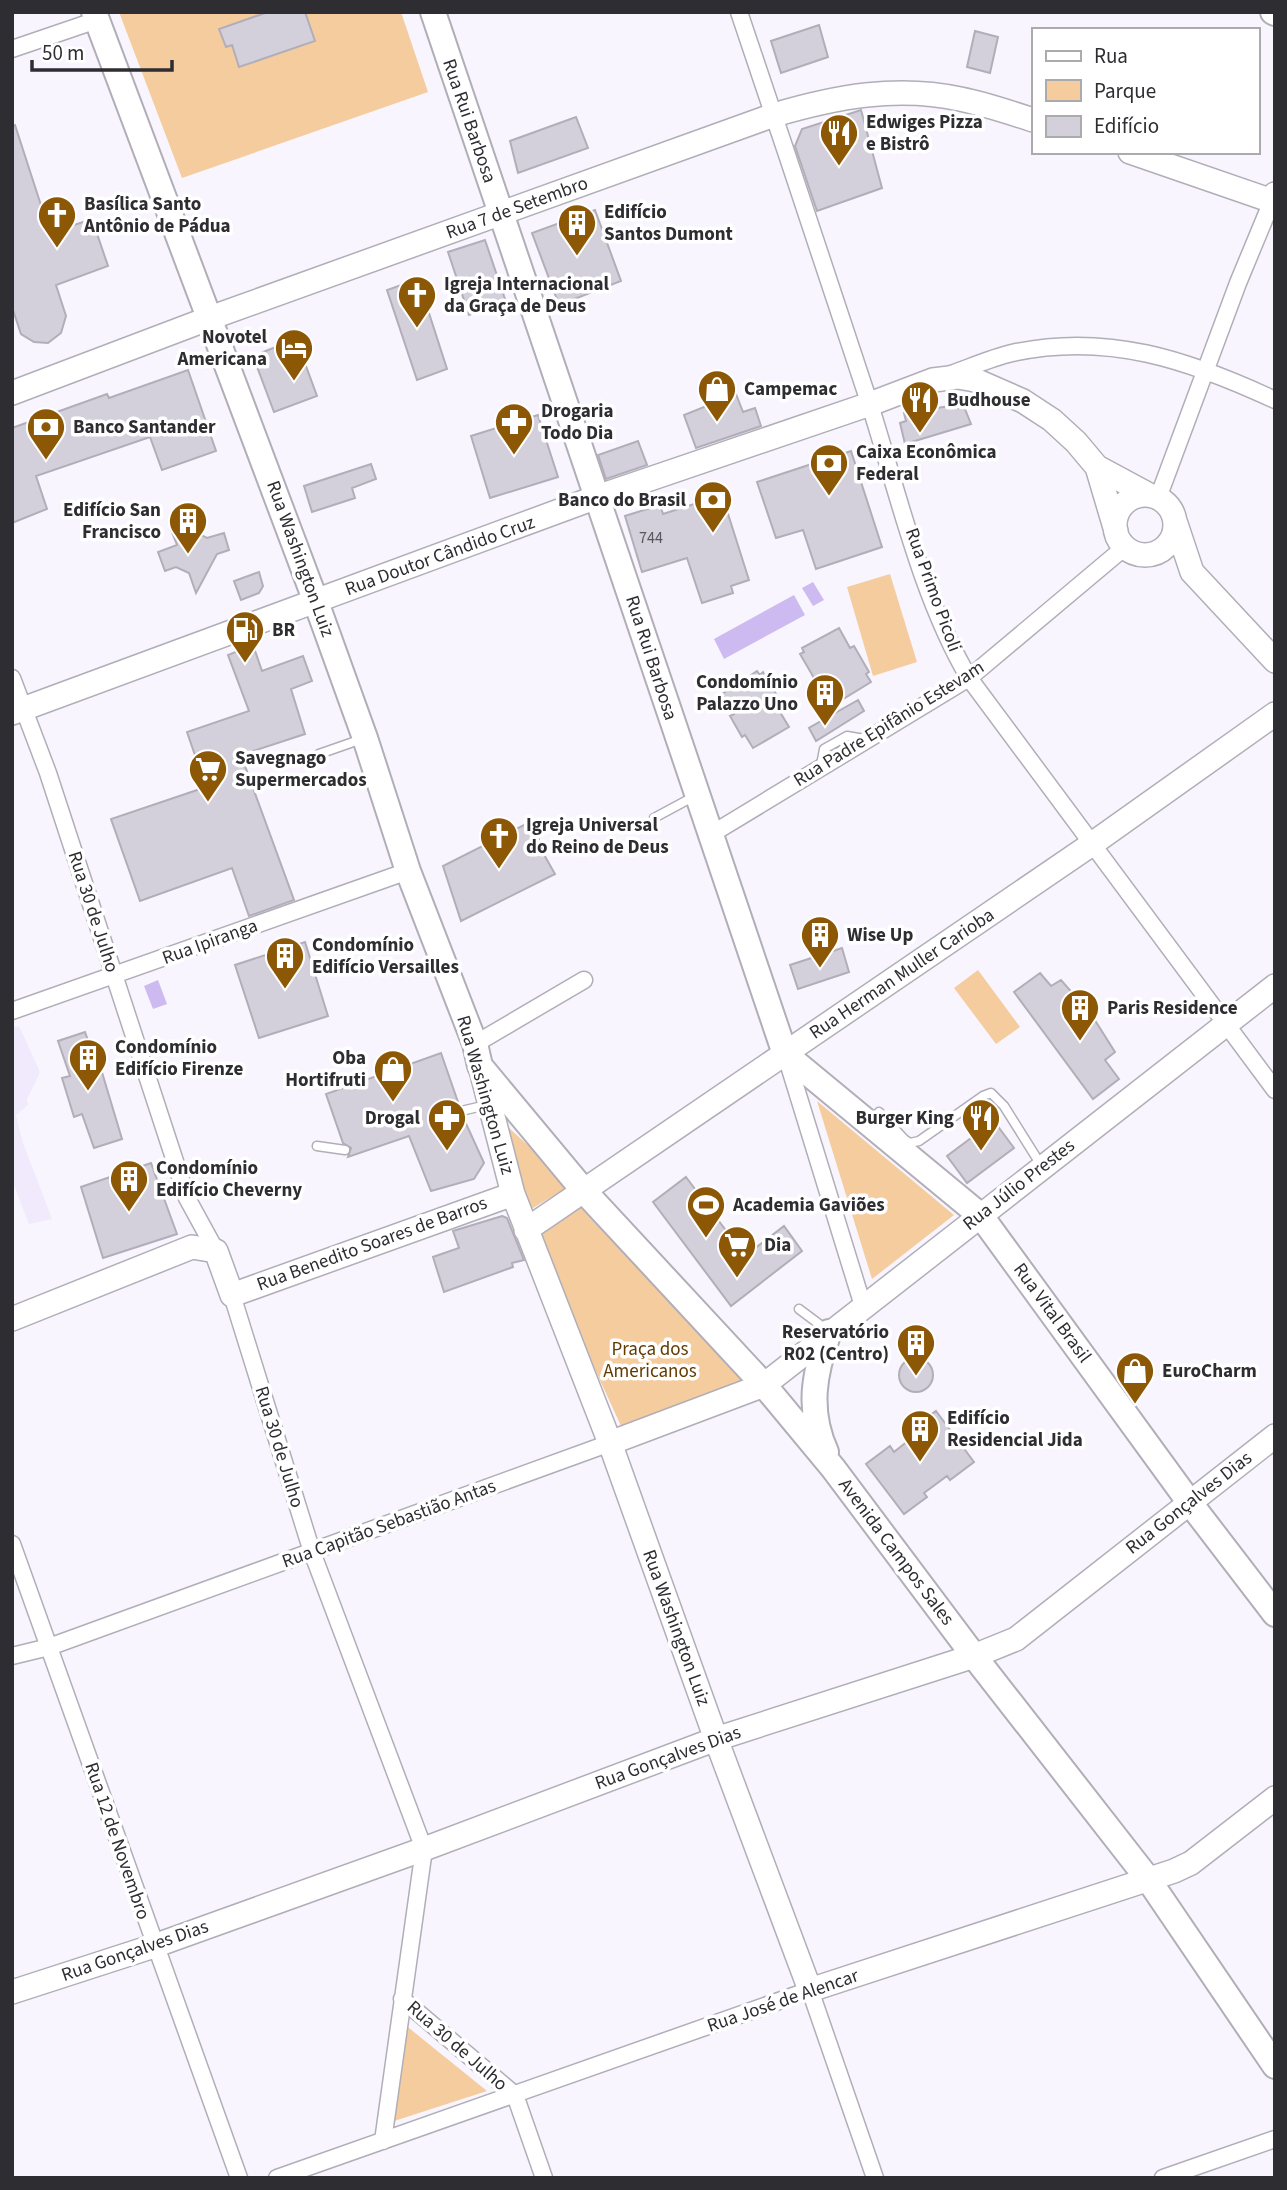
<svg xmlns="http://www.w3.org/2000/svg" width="1287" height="2190" font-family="'Source Sans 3',sans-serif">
	<rect width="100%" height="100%" fill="#f8f5fe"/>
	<path fill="#f0eafc" d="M19,1026L40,1072L27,1099L28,1105L16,1115L23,1143L52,1219L29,1224L12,1180V1028Z"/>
	<path fill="#f5cc9e" d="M119,12H401L428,92L182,178Z
		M890,574L917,662L873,676L847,587Z
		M978,970L1020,1027L996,1044L954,988Z
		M817,1101L954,1215L872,1279Z
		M507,1126L571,1185L528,1211Z
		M579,1206L744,1381L622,1428L533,1235Z
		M404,2024L487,2091L388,2123Z"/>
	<path fill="#cdbaf1" d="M813,582L824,600L813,606L802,588Z
		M794,595L805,615L724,659L714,639Z
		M158,980L167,1004L153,1009L144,986Z"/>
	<path fill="#d4d0db" stroke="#b2aeb9" stroke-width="2" d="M268,12H305L315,41L239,67L232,45L226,47L219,29Z
		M819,25L828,57L781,73L771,41Z
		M975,31L998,37L990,73L967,67Z
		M861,110L882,188L817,211L795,146L802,129Z
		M576,117L588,148L518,173L510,141Z
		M15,125L50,233L92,219L108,266L56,285L66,316L61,333L48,343L34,342L21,334L12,307V126Z
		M595,210L621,281L559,305L532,233Z
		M485,240L506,302L469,315L448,252Z
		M418,279L447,369L417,380L387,290Z
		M296,339L317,396L274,412L253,356Z
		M188,370L216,451L162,470L150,437L36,476L47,509L12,523V428L107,394L109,398Z
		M736,394L743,412L755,408L761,426L696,448L684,415Z
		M950,406L965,409L971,424L905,444L900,423L906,421L904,413Z
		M538,415L558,477L490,498L471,436Z
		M638,441L647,465L606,479L598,455Z
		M851,451L882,547L816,569L803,530L776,538L757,482Z
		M371,464L376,479L352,488L355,498L312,512L304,486Z
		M722,495L749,580L731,586L733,593L702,603L687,558L642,572L625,516L660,505L663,514Z
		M190,520L193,531L207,538L224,533L229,550L217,554L196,593L189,573L176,567L165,571L158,552L177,545L170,527Z
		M259,572L263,586L259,593L241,600L234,581Z
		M839,628L850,648L854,646L869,672L866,674L871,682L835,704L819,676L814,678L800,654L804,652L802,648Z
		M253,645L262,671L303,656L312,681L291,689L305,734L241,755L294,900L249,916L232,868L140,901L111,819L206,787L187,732L249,711L228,655Z
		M757,671L760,675L763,672L782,704L777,707L789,727L753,748L745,735L742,737L730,716L734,714L722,694Z
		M858,700L864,711L816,741L809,728Z
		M534,820L542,851L555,874L461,921L443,866Z
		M305,942L328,1016L259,1038L235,965Z
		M842,948L849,972L798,989L790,965Z
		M1040,973L1051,986L1061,980L1091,1014L1115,1052L1105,1060L1119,1079L1093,1099L1014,992Z
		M85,1032L95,1060L98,1059L122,1139L94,1148L82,1114L74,1117L62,1078L70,1076L58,1041Z
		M441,1053L459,1105L455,1108V1113L458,1117H463L484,1163L474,1179L431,1191L409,1136L348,1157L351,1148L343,1143L326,1094Z
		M994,1121L1014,1148L967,1183L947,1156Z
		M151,1163L177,1234L103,1258L81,1187Z
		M686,1177L745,1256L784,1226L802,1251L731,1306L653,1202Z
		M502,1216L507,1218L524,1260L512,1263L513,1267L444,1292L433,1257L459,1248L453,1231Z
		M899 1375a17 17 0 1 1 34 0a17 17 0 1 1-34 0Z
		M936,1411L974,1462L950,1480L947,1476L924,1493L927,1497L904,1514L866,1464L890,1446L894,1452L919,1432L915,1426Z"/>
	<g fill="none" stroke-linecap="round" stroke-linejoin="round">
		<g stroke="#b1aeb8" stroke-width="11">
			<path id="lane" d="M319,754L362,739
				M821,765L824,749L847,736L864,739
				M654,818L693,797
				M461,1111L487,1105
				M879,1112L904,1139L910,1143L919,1141L983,1096L991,1093L1004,1106L1041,1165
				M317,1146L345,1150
				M799,1309L827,1330"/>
		</g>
		<g stroke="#b1aeb8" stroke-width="19">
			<path id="street" d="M739,12C783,143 827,273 870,405C898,493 922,599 969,678L1275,1090
				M12,49L97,20
				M951,374C971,367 991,358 1012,353C1107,332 1189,360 1275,400
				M1158,498L1238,283L1272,201L1275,203
				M12,678L48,773L187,1198L216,1251
				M710,835L969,678L1125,547
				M12,1011L408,871
				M475,1044L584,980
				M786,1056L863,1306
				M232,1295L312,1552L424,1849L383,2141
				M12,1544L239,2178
				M12,1656L49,1647L610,1443
				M402,1999L515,2095L544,2178
				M277,2178L810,1990L875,2178
				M1163,2178L1275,2139"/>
		</g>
		<g stroke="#b1aeb8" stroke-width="26">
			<path id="secondary" d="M1130,152L1272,201L1275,194
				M12,393L210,318L774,115C835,97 897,85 960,99C985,104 1009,112 1033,120
				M1097,467L1116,531
				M1115 525a30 30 0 1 1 60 0a30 30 0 1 1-60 0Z
				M1175,521L1192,572L1275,661
				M12,713L597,497L870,404L933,380L958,377L975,380L1023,401L1052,420L1076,442L1097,467L1149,495
				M480,1066L513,1194L610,1443L716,1739L810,1990L1174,1871L1191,1863L1275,1798
				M526,1230L1092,844L1275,714
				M12,1319L192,1247L216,1251L232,1295L513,1194
				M610,1443L764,1385L1275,986
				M12,1992L154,1946L424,1849L716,1739L974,1656L1016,1639L1275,1436"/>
		</g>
		<g stroke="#b1aeb8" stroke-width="28">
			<path id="primary" d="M94,12L316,602L365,738L408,871L475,1044L480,1066L584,1191L764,1385L833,1468L974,1656L1148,1879L1275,2066
				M433,12L785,1054L981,1216L1190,1503L1275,1614
				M1273,12L1275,13
				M826,1452C807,1410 814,1373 829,1332"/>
		</g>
		<use href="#lane" stroke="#fff" stroke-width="8"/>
		<use href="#street" stroke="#fff" stroke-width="16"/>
		<use href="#secondary" stroke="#fff" stroke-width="23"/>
		<use href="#primary" stroke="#fff" stroke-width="24"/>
	</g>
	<defs>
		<g id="restaurant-pin" transform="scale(2.0125)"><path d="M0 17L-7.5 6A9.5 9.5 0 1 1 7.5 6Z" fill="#8c5806" stroke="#fff"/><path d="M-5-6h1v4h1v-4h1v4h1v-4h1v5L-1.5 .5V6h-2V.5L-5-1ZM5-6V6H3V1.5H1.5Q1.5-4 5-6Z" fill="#fff"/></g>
		<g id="church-pin" transform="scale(2.0125)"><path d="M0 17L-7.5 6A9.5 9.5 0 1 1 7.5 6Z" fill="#8c5806" stroke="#fff"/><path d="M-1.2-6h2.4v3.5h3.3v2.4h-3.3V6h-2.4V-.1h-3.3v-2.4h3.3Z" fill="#fff"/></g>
		<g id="building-pin" transform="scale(2.0125)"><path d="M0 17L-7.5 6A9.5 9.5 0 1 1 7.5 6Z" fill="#8c5806" stroke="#fff"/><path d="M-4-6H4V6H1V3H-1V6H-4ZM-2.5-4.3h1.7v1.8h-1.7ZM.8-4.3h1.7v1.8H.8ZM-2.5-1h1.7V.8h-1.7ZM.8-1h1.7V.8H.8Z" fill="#fff"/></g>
		<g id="hotel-pin" transform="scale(2.0125)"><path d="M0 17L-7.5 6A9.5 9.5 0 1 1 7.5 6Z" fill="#8c5806" stroke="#fff"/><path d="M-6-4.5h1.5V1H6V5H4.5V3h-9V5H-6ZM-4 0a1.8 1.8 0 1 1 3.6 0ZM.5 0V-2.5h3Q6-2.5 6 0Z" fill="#fff"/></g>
		<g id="shop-pin" transform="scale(2.0125)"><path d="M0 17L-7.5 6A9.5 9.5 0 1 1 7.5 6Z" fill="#8c5806" stroke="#fff"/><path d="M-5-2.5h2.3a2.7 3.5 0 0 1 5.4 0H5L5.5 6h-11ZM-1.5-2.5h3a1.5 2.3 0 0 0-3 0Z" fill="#fff"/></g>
		<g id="pharmacy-pin" transform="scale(2.0125)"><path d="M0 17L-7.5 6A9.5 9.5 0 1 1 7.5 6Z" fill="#8c5806" stroke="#fff"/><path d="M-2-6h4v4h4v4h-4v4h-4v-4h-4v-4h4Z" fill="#fff"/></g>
		<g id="bank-pin" transform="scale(2.0125)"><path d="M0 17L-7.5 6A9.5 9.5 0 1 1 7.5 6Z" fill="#8c5806" stroke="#fff"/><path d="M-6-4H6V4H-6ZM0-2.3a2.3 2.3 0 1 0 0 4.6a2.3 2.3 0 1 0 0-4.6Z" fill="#fff"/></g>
		<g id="fuel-pin" transform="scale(2.0125)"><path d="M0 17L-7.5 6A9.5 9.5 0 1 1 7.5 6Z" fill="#8c5806" stroke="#fff"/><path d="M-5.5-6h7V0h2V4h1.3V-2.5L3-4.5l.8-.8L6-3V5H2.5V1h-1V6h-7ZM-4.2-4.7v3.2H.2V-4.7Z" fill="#fff"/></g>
		<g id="supermarket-pin" transform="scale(2.0125)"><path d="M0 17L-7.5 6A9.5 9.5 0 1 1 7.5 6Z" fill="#8c5806" stroke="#fff"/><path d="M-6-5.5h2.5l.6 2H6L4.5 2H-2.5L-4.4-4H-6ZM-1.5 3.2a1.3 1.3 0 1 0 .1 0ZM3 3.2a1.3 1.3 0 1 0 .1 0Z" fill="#fff"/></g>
		<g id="stadium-pin" transform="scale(2.0125)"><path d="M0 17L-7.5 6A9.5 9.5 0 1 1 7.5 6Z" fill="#8c5806" stroke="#fff"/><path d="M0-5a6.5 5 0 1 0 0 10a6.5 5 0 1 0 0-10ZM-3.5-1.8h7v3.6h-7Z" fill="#fff"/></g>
	</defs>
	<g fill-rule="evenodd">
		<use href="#restaurant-pin" x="839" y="133"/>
		<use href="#church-pin" x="57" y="215"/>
		<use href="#building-pin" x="577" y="223"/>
		<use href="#church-pin" x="417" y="295"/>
		<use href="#hotel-pin" x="294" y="348"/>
		<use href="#shop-pin" x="717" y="389"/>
		<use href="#restaurant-pin" x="920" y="400"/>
		<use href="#pharmacy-pin" x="514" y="422"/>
		<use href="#bank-pin" x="46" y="427"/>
		<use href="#bank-pin" x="829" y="463"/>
		<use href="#bank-pin" x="713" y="500"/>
		<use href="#building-pin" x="188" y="521"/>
		<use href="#fuel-pin" x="245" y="630"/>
		<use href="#building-pin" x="825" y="693"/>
		<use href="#supermarket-pin" x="208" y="769"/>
		<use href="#church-pin" x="499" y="836"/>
		<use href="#building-pin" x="820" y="935"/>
		<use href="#building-pin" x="285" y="956"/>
		<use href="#building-pin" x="1080" y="1008"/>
		<use href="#building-pin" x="88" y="1058"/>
		<use href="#shop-pin" x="393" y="1069"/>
		<use href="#pharmacy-pin" x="447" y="1118"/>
		<use href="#restaurant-pin" x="981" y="1118"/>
		<use href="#building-pin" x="129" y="1179"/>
		<use href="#stadium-pin" x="706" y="1205"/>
		<use href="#supermarket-pin" x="737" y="1245"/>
		<use href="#building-pin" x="916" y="1343"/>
		<use href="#shop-pin" x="1135" y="1371"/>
		<use href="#building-pin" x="920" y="1429"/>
	</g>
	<g text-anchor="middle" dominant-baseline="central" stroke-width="7" stroke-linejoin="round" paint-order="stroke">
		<g font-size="16" fill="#58565c">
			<text x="651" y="538">744</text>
		</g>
		<g font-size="19" fill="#2e2d31" stroke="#fff">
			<text transform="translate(469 121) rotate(71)">Rua Rui Barbosa</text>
			<text transform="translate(517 208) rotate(-20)">Rua 7 de Setembro</text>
			<text transform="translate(440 556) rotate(-20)">Rua Doutor Cândido Cruz</text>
			<text transform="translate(300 559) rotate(70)">Rua Washington Luiz</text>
			<text transform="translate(933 590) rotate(70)">Rua Primo Picoli</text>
			<text transform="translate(651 658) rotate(72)">Rua Rui Barbosa</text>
			<text transform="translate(889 724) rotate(-32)">Rua Padre Epifânio Estevam</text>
			<text transform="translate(93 912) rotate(72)">Rua 30 de Julho</text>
			<text transform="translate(210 942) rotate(-20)">Rua Ipiranga</text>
			<text transform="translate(902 974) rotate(-34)">Rua Herman Muller Carioba</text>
			<text transform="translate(485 1095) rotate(74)">Rua Washington Luiz</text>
			<text transform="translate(1019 1185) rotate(-38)">Rua Júlio Prestes</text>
			<text transform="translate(372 1244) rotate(-20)">Rua Benedito Soares de Barros</text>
			<text transform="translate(1052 1313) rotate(54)">Rua Vital Brasil</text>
			<text transform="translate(279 1447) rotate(73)">Rua 30 de Julho</text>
			<text transform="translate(1189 1503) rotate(-38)">Rua Gonçalves Dias</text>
			<text transform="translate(389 1524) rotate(-20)">Rua Capitão Sebastião Antas</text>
			<text transform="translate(896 1552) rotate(53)">Avenida Campos Sales</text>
			<text transform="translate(676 1628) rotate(70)">Rua Washington Luiz</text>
			<text transform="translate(668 1758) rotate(-20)">Rua Gonçalves Dias</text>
			<text transform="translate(117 1841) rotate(71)">Rua 12 de Novembro</text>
			<text transform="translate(135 1951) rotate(-19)">Rua Gonçalves Dias</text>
			<text transform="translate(783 2001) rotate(-19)">Rua José de Alencar</text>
			<text transform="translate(457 2046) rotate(41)">Rua 30 de Julho</text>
		</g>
		<g font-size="19" font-weight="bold" fill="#2e2d31" stroke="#fff" text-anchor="start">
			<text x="866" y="122">Edwiges Pizza<tspan x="866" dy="22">e Bistrô</tspan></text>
			<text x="84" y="204">Basílica Santo<tspan x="84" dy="22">Antônio de Pádua</tspan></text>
			<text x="604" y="212">Edifício<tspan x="604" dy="22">Santos Dumont</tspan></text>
			<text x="444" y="284">Igreja Internacional<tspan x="444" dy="22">da Graça de Deus</tspan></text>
			<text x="267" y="337" text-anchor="end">Novotel<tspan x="267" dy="22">Americana</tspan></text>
			<text x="744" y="389">Campemac</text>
			<text x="947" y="400">Budhouse</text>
			<text x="541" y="411">Drogaria<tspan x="541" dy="22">Todo Dia</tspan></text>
			<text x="73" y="427">Banco Santander</text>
			<text x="856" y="452">Caixa Econômica<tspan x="856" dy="22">Federal</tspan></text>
			<text x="686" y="500" text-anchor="end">Banco do Brasil</text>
			<text x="161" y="510" text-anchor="end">Edifício San<tspan x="161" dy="22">Francisco</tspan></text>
			<text x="272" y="630">BR</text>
			<text x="798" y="682" text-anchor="end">Condomínio<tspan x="798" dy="22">Palazzo Uno</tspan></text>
			<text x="235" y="758">Savegnago<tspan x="235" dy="22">Supermercados</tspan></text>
			<text x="526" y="825">Igreja Universal<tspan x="526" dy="22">do Reino de Deus</tspan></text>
			<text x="847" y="935">Wise Up</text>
			<text x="312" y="945">Condomínio<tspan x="312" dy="22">Edifício Versailles</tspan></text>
			<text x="1107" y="1008">Paris Residence</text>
			<text x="115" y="1047">Condomínio<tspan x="115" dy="22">Edifício Firenze</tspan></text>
			<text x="366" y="1058" text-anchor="end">Oba<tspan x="366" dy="22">Hortifruti</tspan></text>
			<text x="420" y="1118" text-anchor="end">Drogal</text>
			<text x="954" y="1118" text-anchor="end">Burger King</text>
			<text x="156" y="1168">Condomínio<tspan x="156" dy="22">Edifício Cheverny</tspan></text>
			<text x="733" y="1205">Academia Gaviões</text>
			<text x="764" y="1245">Dia</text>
			<text x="889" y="1332" text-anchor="end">Reservatório<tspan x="889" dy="22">R02 (Centro)</tspan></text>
			<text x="1162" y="1371">EuroCharm</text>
			<text x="947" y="1418">Edifício<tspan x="947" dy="22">Residencial Jida</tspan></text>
		</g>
		<g font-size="19" fill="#633b00" stroke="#fff">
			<text x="650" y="1349">Praça dos<tspan x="650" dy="22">Americanos</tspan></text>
		</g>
	</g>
	<rect width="1287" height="2190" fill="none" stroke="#2e2d31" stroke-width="28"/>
	<rect x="1032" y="28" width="228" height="126" fill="#ffffff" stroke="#ababad" stroke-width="2"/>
	<rect x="1046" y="51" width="35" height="10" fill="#ffffff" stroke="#ababad" stroke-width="2"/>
	<text x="1094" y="63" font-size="21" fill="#2e2d31">Rua</text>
	<rect x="1046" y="80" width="35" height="21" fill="#f5cc9e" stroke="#ababad" stroke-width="2"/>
	<text x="1094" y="98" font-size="21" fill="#2e2d31">Parque</text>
	<rect x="1046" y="116" width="35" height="21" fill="#d4d0db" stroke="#ababad" stroke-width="2"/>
	<text x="1094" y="133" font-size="21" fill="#2e2d31">Edifício</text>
	<path d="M32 60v10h140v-10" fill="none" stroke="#2e2d31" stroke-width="3.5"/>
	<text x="42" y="60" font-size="21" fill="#2e2d31" stroke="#ffffff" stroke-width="5" paint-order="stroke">50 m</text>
</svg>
